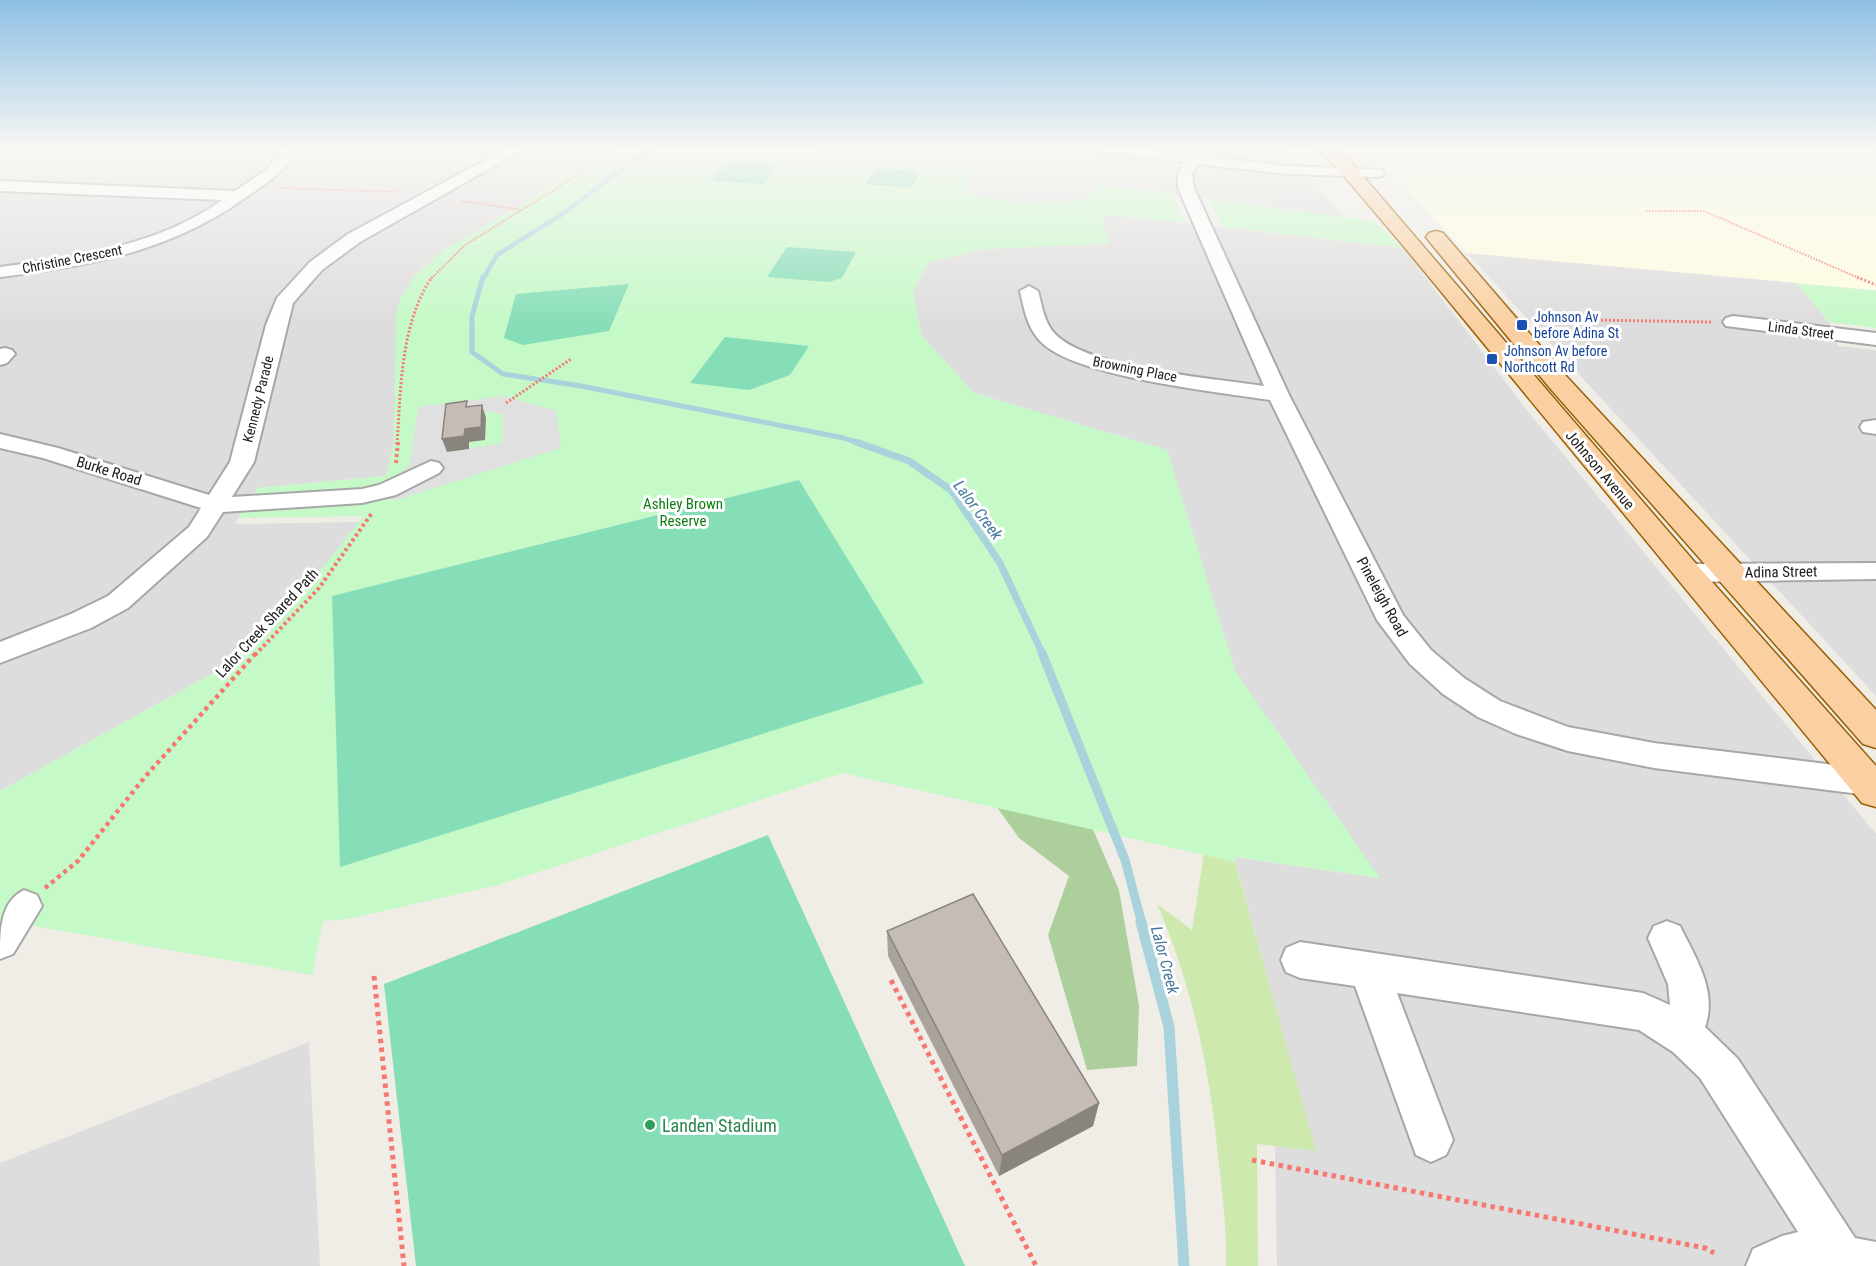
<svg xmlns="http://www.w3.org/2000/svg" width="1876" height="1266" font-family="'Roboto Condensed',sans-serif">
	<rect width="100%" height="100%" fill="#f0ede7"/>
	<path fill="#dedddd" d="M0,148H609L556,184L445,249L415,275L394,443L386,476L258,488L235,524L360,522L292,606L228,665L0,791Z
		M795,148H1283L1314,180L1343,217L1040,176Z
		M1101,214L1403,248L1526,409L1876,834V1266H1277L1275,1146L1315,1150L1234,857L1379,878L1235,671L1167,450L974,393L921,335L913,291L929,262L984,249L1108,244Z
		M1467,253L1796,283L1829,322L1838,346L1876,350V696Z
		M309,1042L320,1266H0V1163Z"/>
	<path fill="#fefde1" d="M1367,148H1876V290L1467,253Z"/>
	<path fill="#cee9ae" d="M1204,854L1235,862L1316,1151L1257,1144L1258,1266H1226C1227,1232 1223,1199 1219,1165C1210,1071 1194,991 1157,904L1192,930Z"/>
	<path fill="#adcf9c" d="M997,605L1119,890L1139,1006L1137,1066L1087,1070L1048,935L1069,876L1019,838L981,785Z"/>
	<path fill="#c5f9c7" d="M609,148H795L1173,194L1185,223L1102,214L1109,244L984,249L929,262L913,291L921,335L974,393L1167,450L1235,671L1380,878L1235,857V862L843,773L498,885L348,919L323,921L312,975L0,920V791L228,665L292,606L364,516L238,518L258,488L386,476L394,443L396,318L398,303L415,275L445,249L556,184Z
		M1208,199L1374,221L1403,248L1223,227Z
		M1796,283L1876,291V328L1829,322Z"/>
	<path fill="#86deb8" d="M728,162L770,164L777,167L763,184L711,181Z
		M877,168L913,171L919,175L910,188L865,184Z
		M787,247L856,252L842,278L829,282L767,277Z
		M629,284L609,331L523,345L504,338L516,294Z
		M725,337L809,346L790,375L749,390L690,383Z
		M799,480L924,683L340,867L332,596Z
		M768,835L965,1266H416L384,984Z"/>
	<path fill="#e0e0e0" fill-rule="evenodd" d="M993,172H997L1096,185L1086,200L1055,202L1036,200L1033,204L969,195L972,190L962,189L973,177L984,178Z
		M505,396L556,411L561,448L393,501L390,498L398,476L410,464L418,407ZM489,411L503,415V441L498,444L447,452L451,417Z"/>
	<g fill="none" stroke-linecap="round" stroke-linejoin="round">
		<path stroke="#a8d3dd" stroke-width="4.5" d="M483,279L497,255L561,215L651,148"/>
		<path stroke="#a8d3dd" stroke-width="5" d="M483,277L472,316V352L503,374L581,386L844,438L861,444"/>
		<path stroke="#a8d3dd" stroke-width="7" d="M856,442L909,461L951,490L1000,563L1043,655"/>
		<path stroke="#a8d3dd" stroke-width="9" d="M1042,653L1125,860L1142,924"/>
		<path stroke="#a8d3dd" stroke-width="11" d="M1141,922L1169,1027L1184,1266"/>
		<g stroke="#a7a7a7" stroke-width="4">
			<path id="minor" d="M274,148H288L293,155C280,176 262,186 242,200C168,252 88,266 0,277V267C76,257 158,246 222,200L0,191V181L235,191L266,170L279,155Z
				M508,148H526L360,242L322,270L293,303L254,462L232,497L362,489L379,485L431,461L439,463L443,468L439,473L396,495L362,503L223,512L207,537L128,608L91,628L0,663V642L71,614L108,596L189,527L201,508L43,458L0,448V434L58,448L209,495L230,462L266,325L277,298L310,262L348,234Z
				M1091,148H1136L1287,166L1382,170L1384,173L1382,176L1377,177L1287,174L1197,164L1192,174L1194,188L1289,395L1403,615L1431,650L1464,678L1500,701L1568,727L1654,743L1876,770V796L1654,768L1568,751L1516,734L1478,717L1443,694L1410,664L1377,620L1270,400C1219,392 1073,377 1040,341C1027,327 1024,309 1020,291L1029,286L1038,291C1042,305 1044,323 1055,334C1089,369 1213,378 1264,386L1178,188V174L1184,162L1098,152Z
				M1733,316L1876,333V345L1726,326L1723,322L1726,318Z
				M5,348L12,350L15,354L7,363L0,365V349Z
				M1876,420V434L1863,432L1860,427L1863,422Z
				M1876,563V579L1687,582L1678,579L1674,573L1678,567L1687,564Z
				M24,890L37,895L42,906L13,954L0,959C0,930 0,902 24,890Z
				M1667,921L1680,926C1695,957 1718,991 1705,1027L1738,1059L1855,1238L1876,1242V1266H1746L1753,1249L1782,1236L1798,1232L1700,1078L1673,1052L1639,1030L1397,993L1453,1140L1446,1155L1431,1162L1416,1155L1355,986L1300,978L1286,972L1281,960L1286,948L1300,942L1643,993L1670,1005L1668,984L1648,938L1654,926Z"/>
		</g>
		<g stroke="#996003" stroke-width="3">
			<path id="major" d="M1317,148H1335L1350,161L1698,566L1876,766V807L1862,803L1401,243L1338,169Z
				M1436,231L1443,233L1567,377L1876,710V748L1863,744L1549,387L1429,241L1426,237L1429,233Z"/>
		</g>
		<path stroke="#f77871" stroke-width="2" stroke-dasharray="1.5 1.5" stroke-linecap="butt" d="M0,151L11,148
			M279,188L397,192
			M461,201L522,210
			M1646,211H1704L1861,279
			M431,279L465,245L559,187L616,148"/>
		<path stroke="#f77871" stroke-width="3" stroke-dasharray="2 2" stroke-linecap="butt" d="M1857,277L1876,285
			M1533,319L1711,322
			M506,403L571,359
			M397,444C401,390 400,324 432,277"/>
		<path stroke="#f77871" stroke-width="4" stroke-dasharray="3 3" stroke-linecap="butt" d="M396,463L398,442
			M255,655L319,588L372,513"/>
		<path stroke="#f77871" stroke-width="4.5" stroke-dasharray="4 4" stroke-linecap="butt" d="M45,888L78,861L144,778L256,653"/>
		<path stroke="#f77871" stroke-width="5" stroke-dasharray="4.5 4.5" stroke-linecap="butt" d="M374,976L404,1266
			M891,980L1036,1266
			M1252,1160L1705,1248L1714,1253"/>
		<use href="#minor" fill="#fff" fill-rule="evenodd"/>
		<use href="#major" fill="#fad0a2" fill-rule="evenodd"/>
	</g>
	<path fill="#a9a29d" d="M887,931L1099,1103L1093,1126L999,1176L888,956Z"/>
	<path fill="#8a847f" d="M482,405L486,418L485,440L469,442V449L447,452L442,439L465,429Z
		M1099,1103L1093,1126L999,1176L1002,1155Z"/>
	<path fill="#c5bcb6" stroke="#8a847f" stroke-width="1.5" d="M467,401L466,407L482,405L481,427L465,429L464,436L442,439L446,404Z
		M973,894L1099,1103L1002,1155L887,931Z"/>
	<linearGradient id="sky" x2="0" y2="1"><stop stop-color="#8ec0e4"/><stop offset="0.46" stop-color="#f8f7f4"/><stop offset="1" stop-color="#f8f7f4" stop-opacity="0"/></linearGradient>
	<rect width="1876" height="325" fill="url(#sky)"/>
	<g fill="#1a4fb4" stroke="#fff" stroke-width="2">
		<rect x="1516" y="319" width="12" height="12" rx="3"/>
		<rect x="1486" y="353" width="12" height="12" rx="3"/>
	</g>
	<circle fill="#2e9e5b" stroke="#fff" stroke-width="2" cx="650" cy="1125" r="6"/>
	<g text-anchor="middle" dominant-baseline="central" stroke-width="6" stroke-linejoin="round" paint-order="stroke">
		<g font-size="14" fill="#202020" stroke="#fff">
			<text transform="translate(72 259) rotate(-11)">Christine Crescent</text>
			<text transform="translate(1801 330) rotate(7)">Linda Street</text>
			<text transform="translate(1135 369) rotate(11)">Browning Place</text>
			<text transform="translate(258 399) rotate(-76)">Kennedy Parade</text>
		</g>
		<g font-size="14" fill="#164399" stroke="#fff" text-anchor="start">
			<text x="1534" y="317">Johnson Av<tspan x="1534" dy="16">before Adina St</tspan></text>
			<text x="1504" y="351">Johnson Av before<tspan x="1504" dy="16">Northcott Rd</tspan></text>
		</g>
		<g font-size="15" fill="#202020" stroke="#fff">
			<text transform="translate(1600 470) rotate(50)">Johnson Avenue</text>
			<text transform="translate(109 471) rotate(17)">Burke Road</text>
			<text transform="translate(1781 572) rotate(-1)">Adina Street</text>
			<text transform="translate(1382 597) rotate(61)">Pineleigh Road</text>
			<text transform="translate(267 623) rotate(-47)">Lalor Creek Shared Path</text>
		</g>
		<g font-size="15" fill="#0e7e12" stroke="#fff">
			<text x="683" y="504">Ashley Brown<tspan x="683" dy="17">Reserve</tspan></text>
		</g>
		<g font-size="16" font-style="italic" fill="#47779f" stroke="#fff">
			<text transform="translate(978 510) rotate(53)">Lalor Creek</text>
			<text transform="translate(1165 960) rotate(75)">Lalor Creek</text>
		</g>
		<g font-size="18" fill="#27864d" stroke="#fff" text-anchor="start">
			<text x="662" y="1125">Landen Stadium</text>
		</g>
	</g>
</svg>
